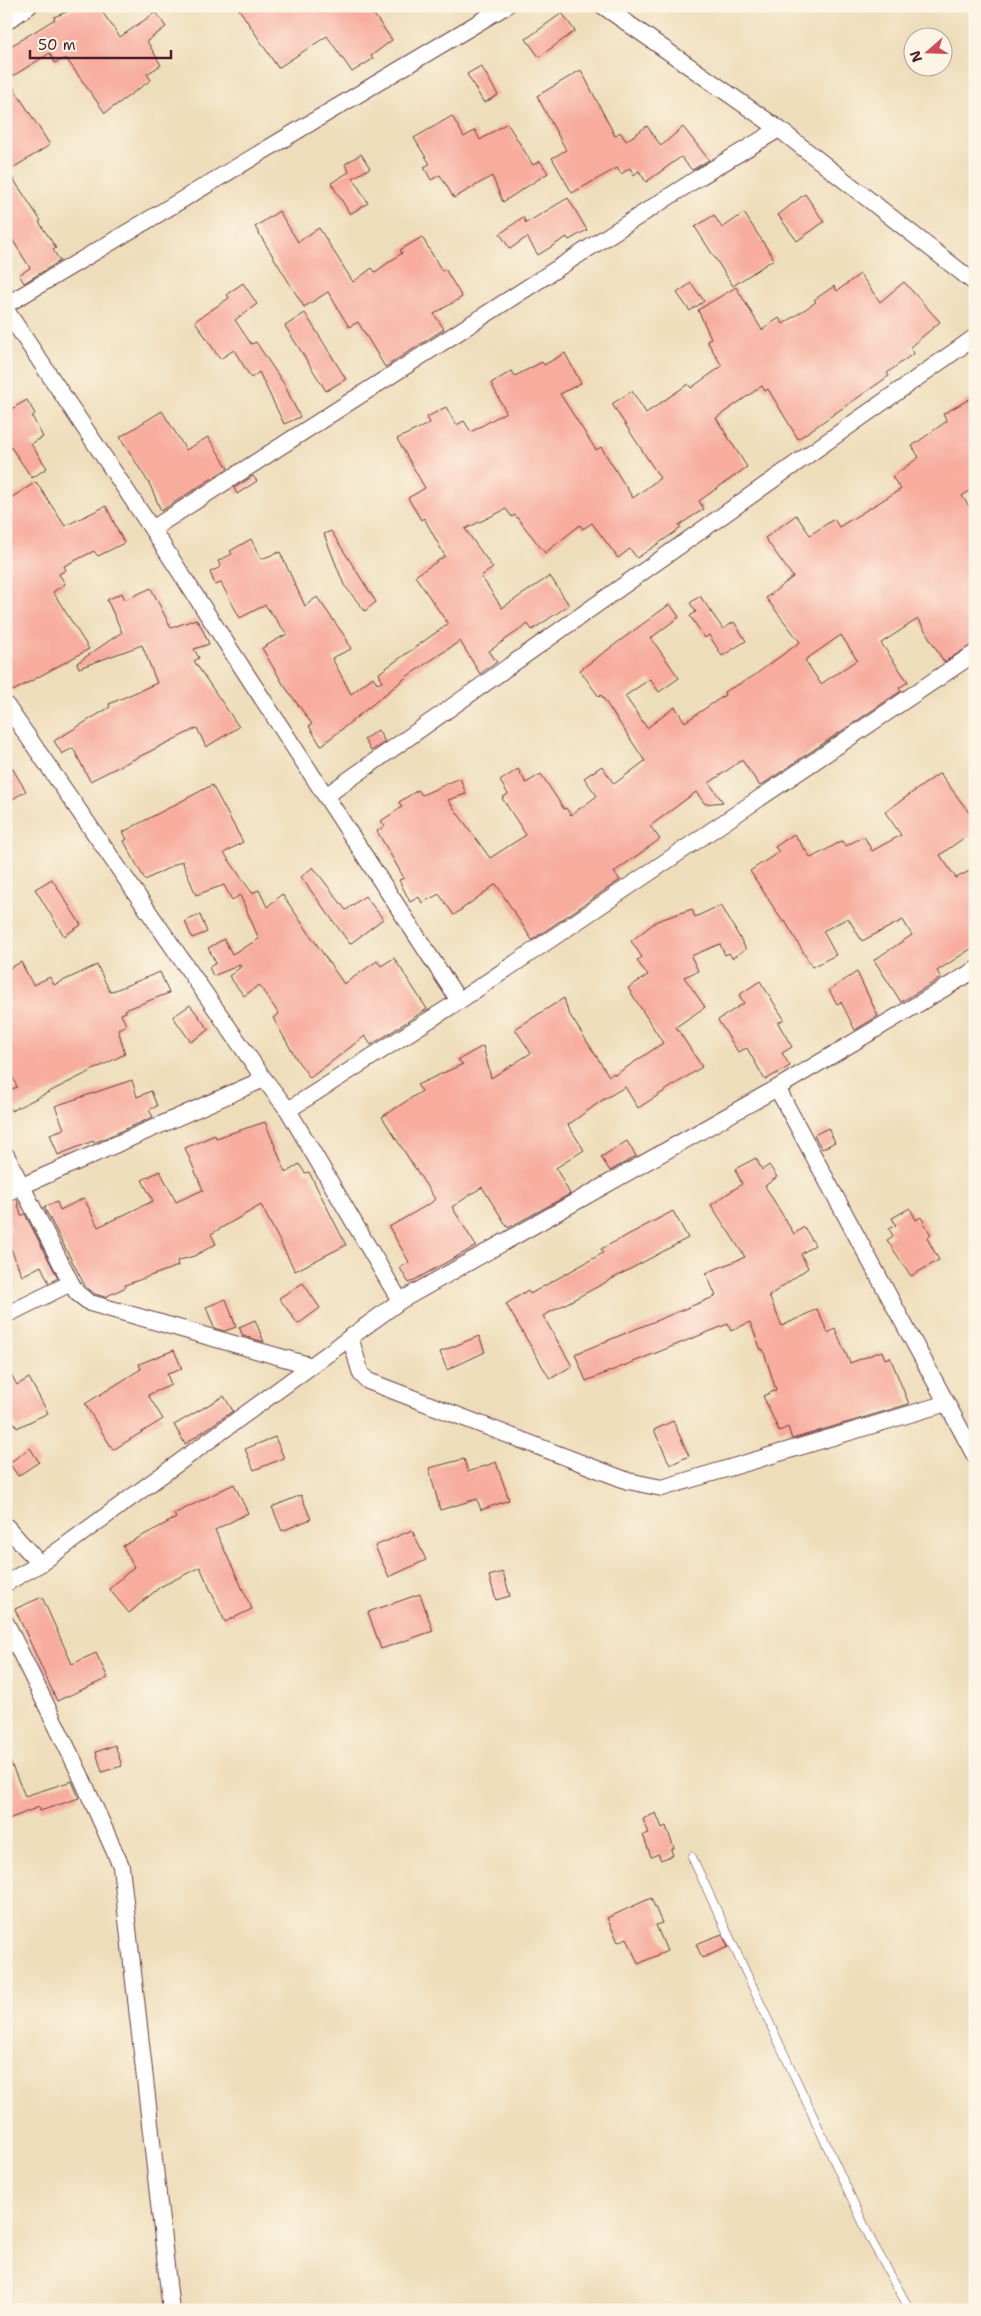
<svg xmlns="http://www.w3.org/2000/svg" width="981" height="2316" font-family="'Shantell Sans',sans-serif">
	<rect width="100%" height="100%" fill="#fcf5e5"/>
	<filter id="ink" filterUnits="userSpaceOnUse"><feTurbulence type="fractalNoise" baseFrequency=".02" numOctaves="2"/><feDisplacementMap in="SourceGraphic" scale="10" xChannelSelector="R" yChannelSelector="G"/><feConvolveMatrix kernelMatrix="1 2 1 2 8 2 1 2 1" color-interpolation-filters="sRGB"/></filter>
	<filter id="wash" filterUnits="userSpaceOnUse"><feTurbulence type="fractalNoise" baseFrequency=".0096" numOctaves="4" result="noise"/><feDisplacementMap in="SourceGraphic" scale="20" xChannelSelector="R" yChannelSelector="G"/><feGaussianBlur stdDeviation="1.12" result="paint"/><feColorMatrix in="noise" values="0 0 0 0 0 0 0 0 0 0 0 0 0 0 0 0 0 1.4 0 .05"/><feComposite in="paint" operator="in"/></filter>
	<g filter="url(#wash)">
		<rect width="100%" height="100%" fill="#eeddba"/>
		<g id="blocks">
			<path fill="#f7ac9e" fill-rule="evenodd" d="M81,6H98L120,37L156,12L166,27L147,41L161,65L147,74L151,80L105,113L66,58L55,63L50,53L8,79L50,145L8,171L41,221L39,222L56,248L53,250L60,261L24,283L19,275L30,268L12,239L6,243V49L55,19L54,17Z
				M237,6H368L392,40L371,56L373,59L352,72L327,36L278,68Z
				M562,13L575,31L539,57L526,39Z
				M481,66L498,95L484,103L467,74Z
				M581,70L615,136L620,132L626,141L647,126L661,146L683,127L709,160L692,170L681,157L646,182L639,171L634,175L630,168L621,174L617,168L572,193L552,158L566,150L537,96Z
				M452,116L464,137L475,130L480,140L507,123L533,165L540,161L548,173L503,202L492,176L454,198L440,175L431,180L424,167L430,164L414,138Z
				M361,154L370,168L353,178L368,203L350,214L331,183L349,172L345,164Z
				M805,194L824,222L797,241L778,215Z
				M568,198L587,230L569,240L567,237L538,255L527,237L510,249L500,234L523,217L526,223Z
				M279,211L298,242L319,228L353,282L372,268L375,272L402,253L400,250L422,237L442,271L445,269L462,297L434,314L444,329L385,367L358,322L349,327L328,292L304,307L255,227Z
				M744,213L774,259L733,286L695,227L714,215L722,228Z
				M860,274L880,302L904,282L940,322L910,347L914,353L887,373L889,376L798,439L768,389L765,391L762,386L716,418L747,467L699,501L704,509L679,525L681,528L637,558L630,549L618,558L592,523L583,529L580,525L545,553L515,515L512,517L506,509L465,529L493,568L481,576L502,608L550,576L569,605L532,630L528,624L489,651L497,662L480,674L460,641L409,675L321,746L309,726L312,724L283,684L262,648L287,634L265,605L240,618L221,583L215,585L210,572L221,567L218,561L232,554L230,551L251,539L261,559L280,552L305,606L317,597L346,638L351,649L332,658L351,694L373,677L378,684L382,682L379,673L448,624L415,576L445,556L424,518L421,520L408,498L425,488L397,439L430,423L427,417L446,407L456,425L464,421L471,432L506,412L491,383L512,371L515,376L542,362L544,365L565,353L581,383L560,394L596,450L601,447L633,498L660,478L612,404L632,391L646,413L688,384L691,388L722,366L707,341L711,338L698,310L736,287L762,330L779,318L783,324L816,302L814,300L834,286L837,291Z
				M243,283L257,304L235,320L251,344L256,342L284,384L300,417L284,424L259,372L251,378L234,350L220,359L195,321L229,298L227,294Z
				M691,283L704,301L690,311L677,293Z
				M305,313L346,379L326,391L285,326Z
				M975,396V487L962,496L975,515V643L944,662L918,619L881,643L908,682L899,688L901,691L760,786L742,760L709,783L723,802L705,804L696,792L650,826L660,839L614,872L620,880L532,940L496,884L454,915L439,894L422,903L419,897L410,902L399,880L404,878L377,831L385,826L381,821L402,807L399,802L418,790L422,795L460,778L466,794L448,800L490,858L526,835L502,798L508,794L500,781L518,769L526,783L541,774L564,809L566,808L571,815L597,796L584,778L602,766L614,784L645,761L601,695L599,697L580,670L670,604L679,617L651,638L679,678L659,692L650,679L625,696L647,728L675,707L685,722L725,695L724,692L752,677L800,642L766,598L793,577L765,538L796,515L810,535L834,519L839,527L901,489L892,477L919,457L912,446L947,421L943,414ZM841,635L857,660L821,684L805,660Z
				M27,400L35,414L32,416L43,437L31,444L47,468L32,478L6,440V412Z
				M162,411L186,450L208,437L228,468L161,511L150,485L120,437Z
				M253,476L257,481L237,494L234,488Z
				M36,482L65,526L106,506L124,543L98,556L94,551L64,566L66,570L59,574L65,584L53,592L89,649L13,691L6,678V501Z
				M331,531L376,602L365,611L344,585L324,534Z
				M151,588L171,628L196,619L202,628L209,644L194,649L199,658L194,661L239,727L206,747L197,728L90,781L73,748L62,754L54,741L110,707L109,704L157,683L142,645L79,668L77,663L122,632L107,600L122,593L125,600Z
				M700,596L723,629L734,622L746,641L722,656L709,635L705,638L690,616L696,612L690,603Z
				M378,730L385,742L371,751L364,739Z
				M6,758L26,791L6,803Z
				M940,773L975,821V830L940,855L956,878L975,868V946L937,971L941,978L901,1002L874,960L912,935L903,920L862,941L848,918L823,931L836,955L812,967L785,921L783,922L750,871L779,852L775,847L794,834L811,858L842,841L846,846L864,836L872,851L901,835L885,812Z
				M212,785L243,842L224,853L252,893L259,890L267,907L282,894L344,984L377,961L381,966L394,958L427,1009L371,1045L365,1036L310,1078L297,1060L273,1018L279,1014L259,985L244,996L229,976L241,967L240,965L213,976L209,967L216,963L208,948L224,939L232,954L259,939L240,895L232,900L224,885L196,895L182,861L145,880L124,841L127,839L123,832Z
				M313,867L346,910L365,896L383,919L350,944L301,877Z
				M52,879L81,925L64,936L35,889Z
				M721,905L746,949L732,958L729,953L725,955L720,944L691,956L698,971L684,977L705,1007L676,1027L702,1067L638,1108L625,1087L601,1101L568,1125L584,1150L556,1168L570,1194L508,1228L482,1187L452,1207L476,1246L409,1283L400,1268L409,1262L389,1227L431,1203L435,1199L382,1117L422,1091L417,1085L463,1064L458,1060L483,1046L491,1078L531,1053L515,1029L564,998L568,1012L609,1076L614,1073L615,1075L663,1043L628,988L648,975L637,961L642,957L631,941L657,921L692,909L695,917Z
				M200,915L207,932L192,938L185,921Z
				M21,962L33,985L50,977L54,985L97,965L110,992L160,972L169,993L125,1010L126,1012L121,1014L126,1025L118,1029L125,1054L11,1111L6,1100V1092L17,1087L6,1061V970Z
				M857,972L878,1016L855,1030L841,1002L837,1004L829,990Z
				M760,981L784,1019L778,1023L792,1047L782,1053L790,1066L765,1080L747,1048L738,1052L718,1020L744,1003L739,995Z
				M190,1005L209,1030L191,1042L173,1017Z
				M132,1080L137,1097L151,1091L157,1106L149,1110L153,1117L94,1143L93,1141L58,1155L50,1134L64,1129L55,1106Z
				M265,1122L286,1173L299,1164L305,1173L309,1172L346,1245L295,1271L261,1205L211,1234L216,1244L194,1256L177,1261L178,1266L125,1285L126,1287L105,1297L95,1294L85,1286L44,1207L57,1202L60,1210L84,1198L98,1227L153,1201L142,1180L160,1171L176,1202L203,1190L185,1148L215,1135L216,1138Z
				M828,1128L835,1142L822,1149L814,1135Z
				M627,1141L636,1156L610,1171L601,1157Z
				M756,1158L762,1170L769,1165L777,1177L765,1186L794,1234L804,1227L815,1245L801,1254L808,1268L769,1296L782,1326L817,1309L828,1333L835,1329L850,1363L882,1351L885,1359L890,1357L909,1404L792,1439L788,1427L779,1431L763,1396L776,1390L763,1349L761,1350L750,1322L731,1331L728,1324L586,1381L575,1354L716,1296L706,1273L745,1257L711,1205L742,1184L735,1169Z
				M17,1199L21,1216L25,1214L58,1278L49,1283L41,1266L22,1276L6,1237V1234L12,1231L6,1219V1203Z
				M910,1208L916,1220L921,1217L931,1235L927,1238L939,1260L911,1276L887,1240L893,1236L889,1229L896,1225L892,1218Z
				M673,1211L688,1238L543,1316L572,1366L550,1379L506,1304L528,1290L530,1294L603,1253L601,1249Z
				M303,1283L320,1308L298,1324L279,1298Z
				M226,1299L236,1327L225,1331L214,1328L206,1307Z
				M255,1320L264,1342L243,1336L239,1327Z
				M479,1336L485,1352L447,1370L440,1352Z
				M174,1350L182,1369L167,1374L171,1385L148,1395L163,1419L113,1450L85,1404L141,1369L139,1364Z
				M6,1365L17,1385L29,1378L48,1413L17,1428L6,1408Z
				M224,1396L233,1411L185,1444L174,1425Z
				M673,1421L689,1456L670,1465L654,1430Z
				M275,1437L284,1458L254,1470L245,1449Z
				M30,1448L39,1462L18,1476L9,1463Z
				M464,1459L468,1472L496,1462L509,1500L481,1510L477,1499L440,1510L429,1468Z
				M234,1484L248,1513L215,1530L252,1609L225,1622L200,1567L160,1587L129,1613L109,1589L134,1567L123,1546L176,1518L174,1514Z
				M301,1495L311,1519L282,1531L272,1507Z
				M412,1530L426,1560L389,1577L375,1546Z
				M503,1572L510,1596L496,1600L489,1576Z
				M420,1594L433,1631L381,1649L368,1612Z
				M42,1597L72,1664L96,1653L108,1678L57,1701L15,1609Z
				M115,1745L122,1766L102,1772L96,1752Z
				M6,1752L25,1796L72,1781L79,1798L40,1811L39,1807L6,1820Z
				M656,1813L662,1828L666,1826L674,1848L671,1850L673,1855L661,1860L658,1854L651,1857L643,1835L649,1833L643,1819Z
				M651,1898L662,1923L656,1925L667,1951L638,1964L627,1938L618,1942L607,1918Z
				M722,1934L728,1947L702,1958L696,1944Z"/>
		</g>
	</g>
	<g filter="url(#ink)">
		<use href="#blocks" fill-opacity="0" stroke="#633c40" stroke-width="1"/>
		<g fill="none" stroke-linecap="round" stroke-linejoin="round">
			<g stroke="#633c40" stroke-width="9">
				<path id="lane" d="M692,1857L872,2242L910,2310"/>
			</g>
			<g stroke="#633c40" stroke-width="18">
				<path id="street" d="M603,6L779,129L975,283
					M6,22L29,6
					M6,305L506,6
					M6,310L152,529L459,1001
					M152,529L698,178L779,129
					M6,705L264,1079L288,1110L400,1301
					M327,795L975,337
					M777,1088L975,1456
					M288,1110L459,1001L975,653
					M6,1155L71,1283
					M6,1193L264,1079
					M10,1313L71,1283L77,1293L90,1303L312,1366
					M350,1337L361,1374L368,1381L628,1481L662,1488L947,1403
					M6,1526L40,1564
					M6,1583L40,1564L400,1301L777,1088L975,970
					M6,1623L79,1772L121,1866L171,2310"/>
			</g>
			<use href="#lane" stroke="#fff" stroke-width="8"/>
			<use href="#street" stroke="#fff" stroke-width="16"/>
		</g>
	</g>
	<rect width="981" height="2316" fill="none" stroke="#fcf5e5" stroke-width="25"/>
	<g transform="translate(928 52) rotate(250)"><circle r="24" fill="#fcf5e5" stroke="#b59f9b"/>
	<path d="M0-4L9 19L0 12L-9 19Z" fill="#d1495b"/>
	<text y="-8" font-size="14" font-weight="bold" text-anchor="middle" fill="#4a1f2b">N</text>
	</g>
	<path d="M30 50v8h141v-8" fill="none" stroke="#4a1f2b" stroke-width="2.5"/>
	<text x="38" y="50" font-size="15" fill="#4a1f2b" stroke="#fcf5e5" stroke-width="4" paint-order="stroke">50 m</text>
</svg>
